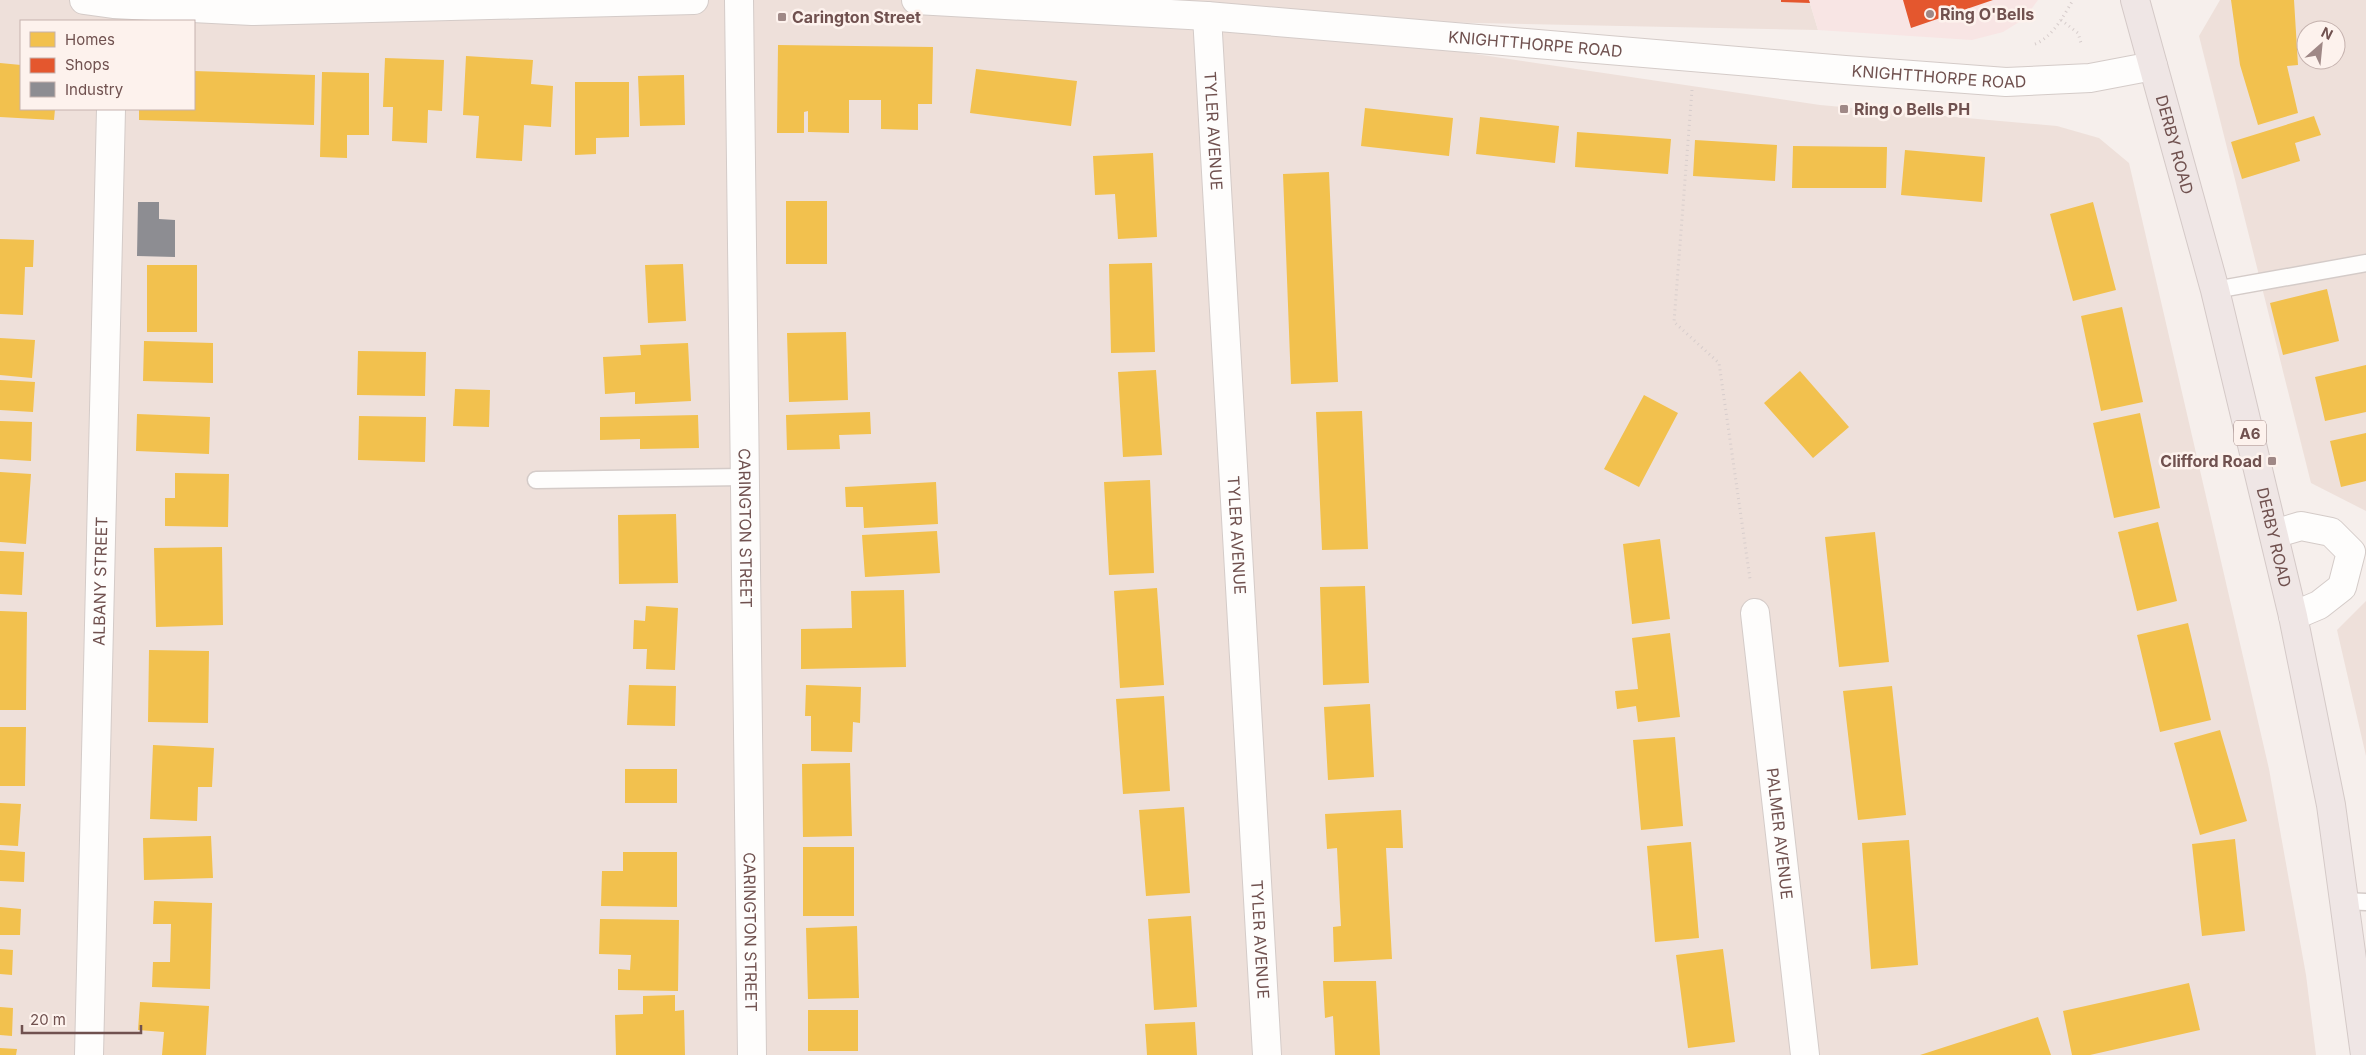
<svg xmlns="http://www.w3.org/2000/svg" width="2366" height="1055" font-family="Inter,sans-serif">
	<rect width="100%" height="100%" fill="#f6efec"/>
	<path fill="#eee0da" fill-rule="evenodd" d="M0,0H1809L1818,30L1231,18L1820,105L2057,126L2099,138L2129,163L2269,769L2306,975L2316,1055H0ZM21,21H194V109H21Z
		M2220,0H2366V511L2311,483L2199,36ZM2306,30H2336V60H2306Z
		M2366,601V756L2337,630Z"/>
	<path fill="#f8e5e4" d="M1809,0H2038L2024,19L2003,32L1972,40L1818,30Z"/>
	<path fill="#f2c14e" d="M2231,0H2294L2298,65L2287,66L2298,113L2258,125L2240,65Z
		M778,45L933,47L932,104H918V130L881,129V100H849V133L808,132V111L804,112V133H777Z
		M466,56L533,60L531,84L553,86L551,127L524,125L522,161L476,158L479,116L463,115Z
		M385,58L444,60L442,111L428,110L427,143L392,141L393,107H383Z
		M0,63L21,65V109H55L54,120L0,117Z
		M976,69L1077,81L1071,126L970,113Z
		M194,71L315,75L314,125L139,120V109H194Z
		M322,72L369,73V135H347V158L320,157Z
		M684,75L685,125L640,126L638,76Z
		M575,82H629V137L596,138V154L575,155Z
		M1365,108L1453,118L1449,156L1361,146Z
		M2314,116L2321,135L2295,143L2300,161L2242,179L2231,142Z
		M1480,117L1559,126L1555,163L1476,154Z
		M1577,132L1671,139L1668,174L1575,167Z
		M1695,140L1777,145L1775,181L1693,176Z
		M1793,146L1887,147L1886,188H1792Z
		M1905,150L1985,157L1982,202L1901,195Z
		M1153,153L1157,237L1118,239L1115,194L1095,195L1093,156Z
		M1329,172L1338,382L1291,384L1283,174Z
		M786,201H827V264H786Z
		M2093,202L2116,290L2073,301L2050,214Z
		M0,239L34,240L33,267H25L23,315L0,314Z
		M1152,263L1155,352L1111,353L1109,264Z
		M683,264L686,321L648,323L645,265Z
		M147,265H197V332H147Z
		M2327,289L2339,341L2283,355L2270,303Z
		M2122,307L2143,402L2101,411L2081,316Z
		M846,332L848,400L789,402L787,333Z
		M0,338L35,340L32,378L0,375Z
		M144,341L213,343V383L143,381Z
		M688,343L691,401L635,404V392L605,394L603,357L641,355L640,345Z
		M358,351L426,352L425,396L357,395Z
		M2366,365V412L2325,421L2315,377Z
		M1156,370L1162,455L1123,457L1118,372Z
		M1800,371L1849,427L1813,458L1764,403Z
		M0,380L35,382L33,412L0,410Z
		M455,389L490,390L489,427L453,426Z
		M1644,395L1678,413L1639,487L1604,469Z
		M1362,411L1368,549L1322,550L1316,412Z
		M870,412L871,434L839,435L840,449L787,450L786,415Z
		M2140,413L2160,508L2114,518L2093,423Z
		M137,414L210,417L209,454L136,451Z
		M698,415L699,448L640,449V439L600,440V417Z
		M359,416L426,417L425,462L358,460Z
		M0,421L32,422L31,461L0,459Z
		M2366,433V481L2341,487L2330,441Z
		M0,472L31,474L26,544L0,542Z
		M175,473L229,474L228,527L165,526V498H175Z
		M1150,480L1154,573L1109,575L1104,482Z
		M936,482L938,524L864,528L863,507H846L845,487Z
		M676,514L678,583L619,584L618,515Z
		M2158,522L2177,601L2137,611L2118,532Z
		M937,531L940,573L865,577L862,535Z
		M1875,532L1889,662L1839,667L1825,537Z
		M1660,539L1670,619L1632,624L1623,544Z
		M222,547L223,625L156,627L154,548Z
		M0,551L24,552L22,595L0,594Z
		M1365,586L1369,683L1323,685L1320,587Z
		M1157,588L1164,685L1120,688L1114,591Z
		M904,590L906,667L801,669V629L852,628L851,591Z
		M646,606L678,608L675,670L646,669L647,649H633L634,620L645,621Z
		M0,611L27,612L26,710H0Z
		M2188,623L2211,720L2160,732L2137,635Z
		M1670,633L1680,717L1638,722L1636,706L1617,709L1615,691L1638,689L1632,638Z
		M149,650L209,651L208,723L148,722Z
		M629,685L676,686L675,726L627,725Z
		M806,685L861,687L860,723L853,722L852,752L811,751V716H805Z
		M1892,686L1906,815L1858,820L1843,691Z
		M1164,696L1170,791L1123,794L1116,699Z
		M1370,704L1374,777L1328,780L1324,707Z
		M0,727H26L25,786H0Z
		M2220,730L2247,821L2200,835L2174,743Z
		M1675,737L1683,826L1641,830L1633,740Z
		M153,745L214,748L212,787H198L197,821L150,819Z
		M850,763L852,836L803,837L802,764Z
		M625,769H677V803H625Z
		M0,803L21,804L18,846L0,845Z
		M1184,807L1190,893L1146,896L1139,810Z
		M1401,810L1403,848H1386L1392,959L1334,962L1333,927L1341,926L1337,848L1327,849L1325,814Z
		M211,836L213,878L144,880L143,838Z
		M2235,839L2245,931L2202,936L2192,844Z
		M1909,840L1918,965L1871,969L1862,843Z
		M1691,842L1699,938L1655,942L1647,846Z
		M803,847H854V916H803Z
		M0,850L25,852L24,882L0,881Z
		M623,852H677V907L601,906L602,871H623Z
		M154,901L212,903L210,989L152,987L153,962H170L171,924H153Z
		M0,907L21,909L20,935H0Z
		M1191,916L1197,1007L1154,1010L1148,919Z
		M600,919L679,920L678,991L618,990V969L630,970L631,955L599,954Z
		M857,926L859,998L808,999L806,928Z
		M0,949L13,950L12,975L0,974Z
		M1723,949L1735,1042L1688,1048L1676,955Z
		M1323,981H1376L1380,1055H1335L1333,1016L1325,1018Z
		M2189,983L2200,1030L2090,1055H2072L2063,1011Z
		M675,995V1011L684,1010L685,1055H616L615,1015L643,1014V996Z
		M140,1002L209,1006L206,1055H162L164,1032L138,1030Z
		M0,1007L13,1008L12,1036L0,1035Z
		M808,1010H858V1051H808Z
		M2038,1017L2051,1055H1920Z
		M1195,1022L1197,1055H1147L1145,1024Z
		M0,1048L17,1049L16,1055H0Z"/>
	<path fill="#e4572e" d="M1781,0H1809L1810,3L1781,2Z
		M1903,0H1993L1911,28Z"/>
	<path fill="#8d8d92" d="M138,202H159V219L175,220V257L137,256Z"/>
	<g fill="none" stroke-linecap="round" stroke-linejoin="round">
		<g stroke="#d4cbc8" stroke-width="19">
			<path id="lane" d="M2215,290L2366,263
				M536,480L743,477
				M2344,901L2366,902"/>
		</g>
		<g stroke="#d4cbc8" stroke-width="30">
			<g id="street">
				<path d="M84,0L113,4L252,11L694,0"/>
				<path id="s1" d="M739,0L752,1055"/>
				<path id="s2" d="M916,0L1207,16L1845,70L2006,82L2090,78L2153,66"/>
				<path id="s3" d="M1207,16L1267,1055"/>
				<path d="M2274,534L2301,526L2331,532L2351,552L2342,587L2319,605L2293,616"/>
				<path id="s4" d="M1755,613L1805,1055"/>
				<path id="s5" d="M89,1055L111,109"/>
			</g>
		</g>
		<g stroke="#d4c9c7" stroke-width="30">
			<g id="highway">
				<path id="s6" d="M2135,0L2215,290L2293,616L2331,805L2365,1055"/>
			</g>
		</g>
		<path stroke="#d7cdcc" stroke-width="3" stroke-dasharray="1 4" stroke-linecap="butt" d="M2061,20L2078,33L2081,43
			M2035,44C2053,37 2064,15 2073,0
			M1692,90L1674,322L1719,363L1750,579"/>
		<use href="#lane" stroke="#fefdfc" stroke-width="16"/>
		<use href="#street" stroke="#fefdfc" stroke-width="28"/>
		<use href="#highway" stroke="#efe6e5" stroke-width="28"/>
	</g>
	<g fill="#9f8886" stroke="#fdf2ed" stroke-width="2">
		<circle cx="1930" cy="14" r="5"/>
		<rect x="777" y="12" width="10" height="10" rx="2.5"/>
		<rect x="1839" y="104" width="10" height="10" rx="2.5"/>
		<rect x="2267" y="456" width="10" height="10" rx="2.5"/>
	</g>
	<g text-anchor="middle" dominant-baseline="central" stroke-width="5" stroke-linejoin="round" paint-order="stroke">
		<rect fill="#fdf2ed" stroke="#9a817e" stroke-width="1" x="2234" y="420.5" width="32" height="25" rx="4"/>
		<g font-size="15" font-weight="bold" fill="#70514f">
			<text x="2250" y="433">A6</text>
		</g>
		<g font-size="16" font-weight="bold" fill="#70514f" stroke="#fdf2ed" text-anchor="start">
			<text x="1940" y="14">Ring O'Bells</text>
			<text x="792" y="17">Carington Street</text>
			<text x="1854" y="109">Ring o Bells PH</text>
			<text x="2262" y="461" text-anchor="end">Clifford Road</text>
		</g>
		<g font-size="16" fill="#70514f" stroke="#fdf2ed">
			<text stroke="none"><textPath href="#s2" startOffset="621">KNIGHTTHORPE ROAD</textPath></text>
			<text stroke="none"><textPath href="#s2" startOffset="1026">KNIGHTTHORPE ROAD</textPath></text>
			<text stroke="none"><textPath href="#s3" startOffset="115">TYLER AVENUE</textPath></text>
			<text stroke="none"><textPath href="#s6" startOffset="150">DERBY ROAD</textPath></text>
			<text stroke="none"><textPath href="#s1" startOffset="528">CARINGTON STREET</textPath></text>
			<text stroke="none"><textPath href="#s3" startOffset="520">TYLER AVENUE</textPath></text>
			<text stroke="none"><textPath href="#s6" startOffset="555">DERBY ROAD</textPath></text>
			<text stroke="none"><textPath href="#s5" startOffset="474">ALBANY STREET</textPath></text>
			<text stroke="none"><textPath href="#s4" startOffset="222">PALMER AVENUE</textPath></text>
			<text stroke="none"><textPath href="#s1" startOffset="932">CARINGTON STREET</textPath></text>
			<text stroke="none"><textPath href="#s3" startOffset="925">TYLER AVENUE</textPath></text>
		</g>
	</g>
	<rect x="20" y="20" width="175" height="90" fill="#fdf2ed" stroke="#c5b2ae"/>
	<rect x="30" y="32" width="25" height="15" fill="#f2c14e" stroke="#c5b2ae"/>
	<text x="65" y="45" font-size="15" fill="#70514f">Homes</text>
	<rect x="30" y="58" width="25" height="15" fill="#e4572e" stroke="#c5b2ae"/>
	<text x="65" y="70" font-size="15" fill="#70514f">Shops</text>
	<rect x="30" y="82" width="25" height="15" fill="#8d8d92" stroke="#c5b2ae"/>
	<text x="65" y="95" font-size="15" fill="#70514f">Industry</text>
	<g transform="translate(2321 45) rotate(27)"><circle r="24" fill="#fdf2ed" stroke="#c5b2ae"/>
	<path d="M0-4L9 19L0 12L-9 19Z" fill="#9f8886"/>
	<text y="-8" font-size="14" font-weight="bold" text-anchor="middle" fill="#70514f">N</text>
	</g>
	<path d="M22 1025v8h119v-8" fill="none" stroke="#70514f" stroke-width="2.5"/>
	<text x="30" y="1025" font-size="15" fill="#70514f" stroke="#fdf2ed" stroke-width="4" paint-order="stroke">20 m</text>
</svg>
